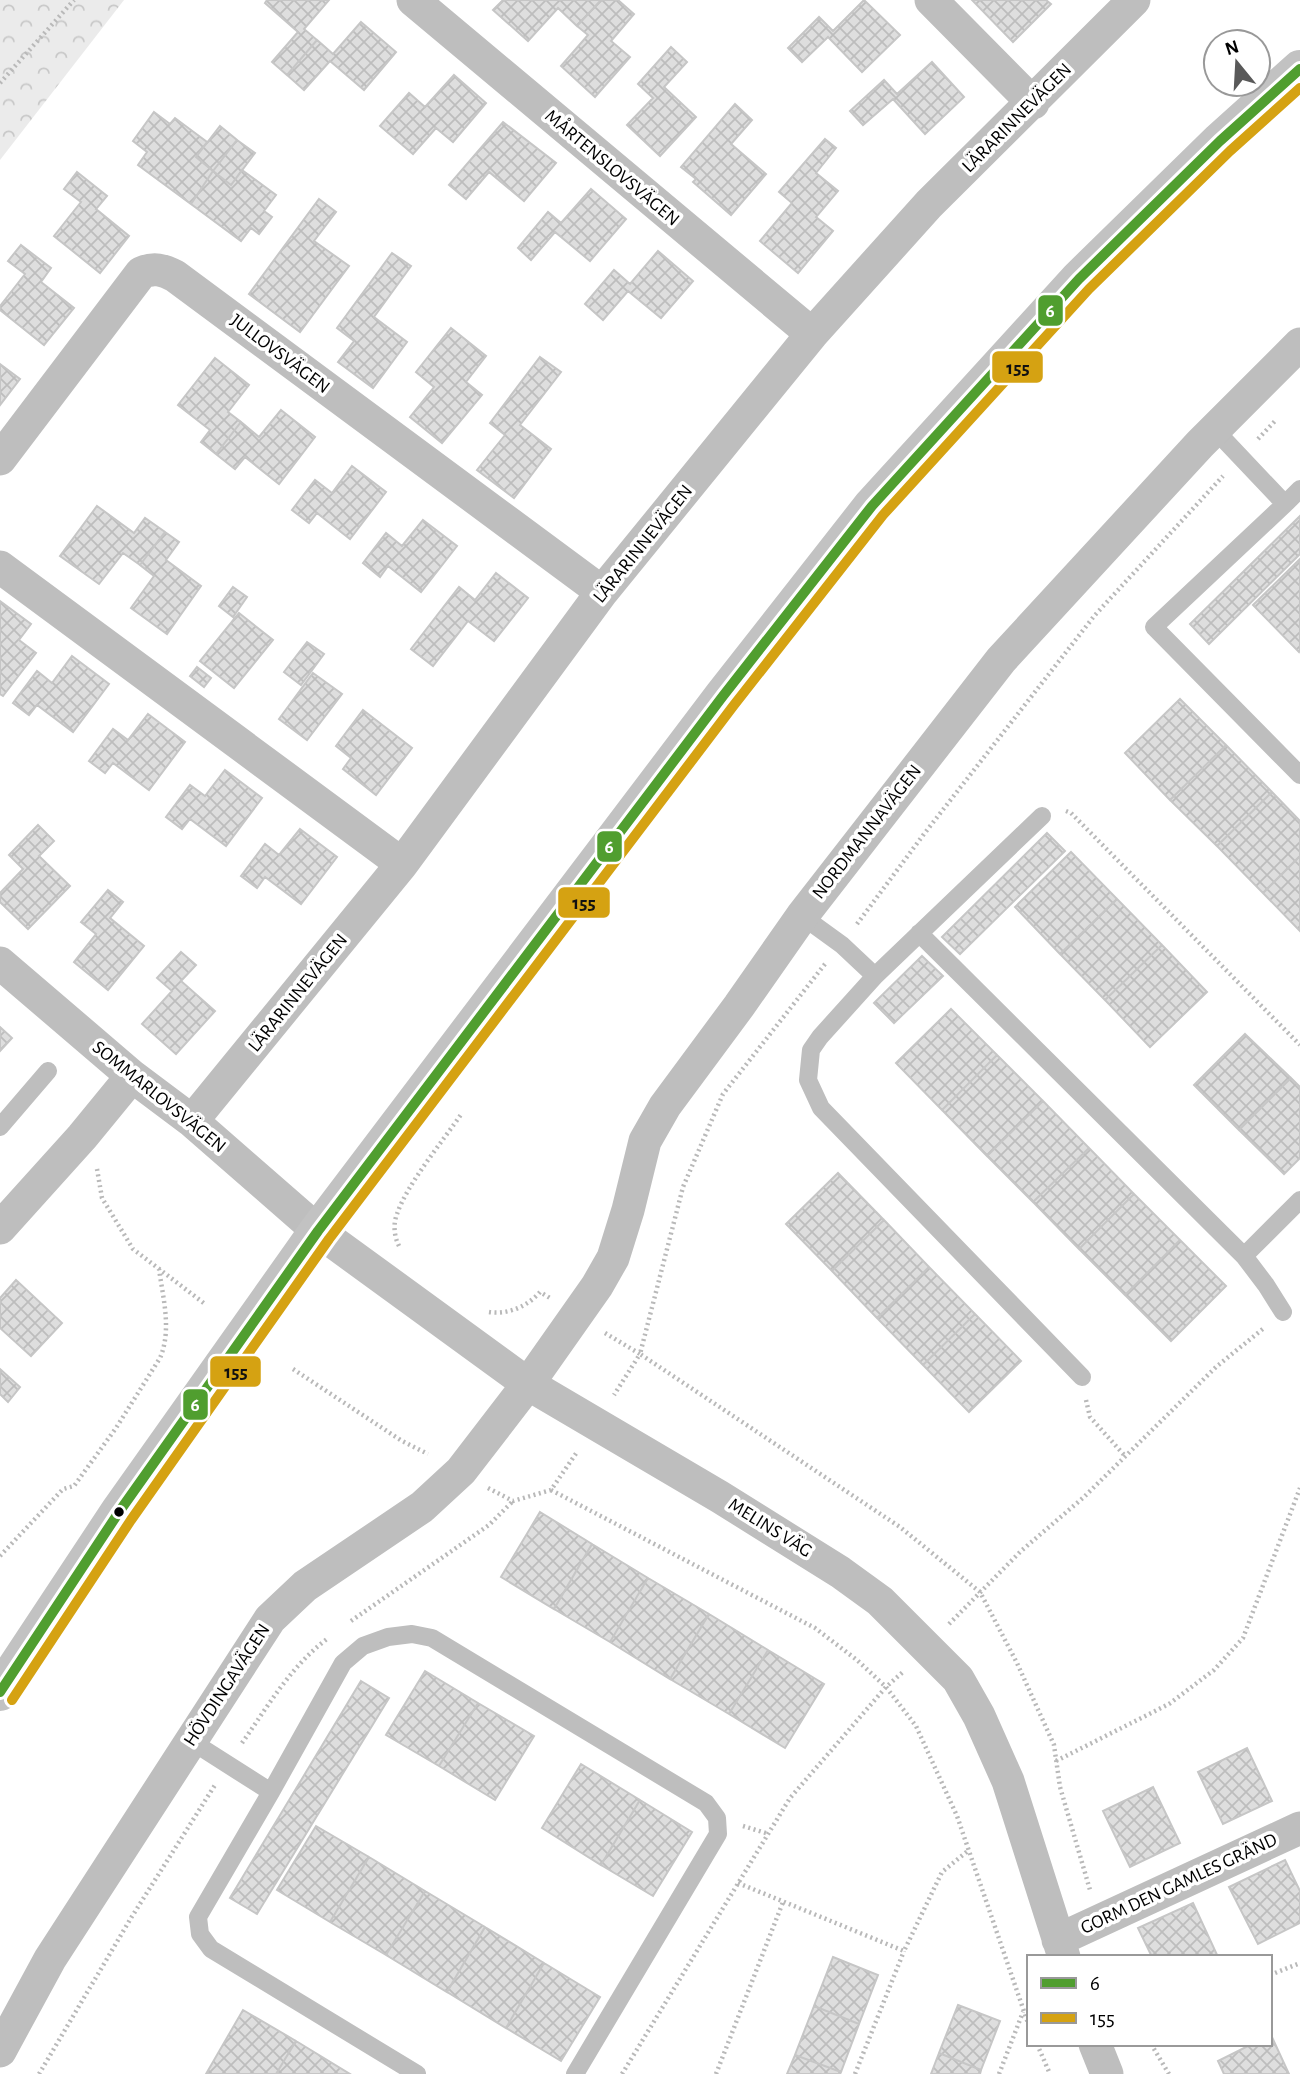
<svg xmlns="http://www.w3.org/2000/svg" width="1300" height="2074" font-family="'Alegreya Sans',sans-serif">
	<defs>
		<pattern id="park-crowns" width="20" height="18" patternUnits="userSpaceOnUse" patternTransform="scale(1.75)"><rect width="20" height="18" fill="#ebebeb"/><path d="M2 6a3 3 0 1 1 6 0M12 15a3 3 0 1 1 6 0" fill="none" stroke="#c8c8c8"/></pattern>
		<pattern id="building-cross-hatch" width="8" height="8" patternUnits="userSpaceOnUse" patternTransform="scale(1.75)"><rect width="8" height="8" fill="#dedede"/><path d="M0 0l8 8M0 8l8-8" fill="none" stroke="#bdbdbd"/></pattern>
	</defs>
	<rect width="100%" height="100%" fill="#fff"/>
	<path fill="url(#park-crowns)" d="M0,0H124L0,160Z"/>
	<path fill="url(#building-cross-hatch)" stroke="#c6c6c6" stroke-width="2" d="M267,0H329L304,29L317,40L287,75L272,62L298,32L265,3Z
		M503,0H601L577,26L558,8L528,41L493,10Z
		M601,0H618L634,14L611,41L630,57L595,97L561,66L588,35L577,26Z
		M864,0L900,35L862,72L828,37L802,62L788,48L819,17L833,31Z
		M972,0H1046L1051,4L1013,42Z
		M361,22L396,52L364,90L330,61L304,90L287,75L317,40L333,54Z
		M671,47L687,62L664,87L696,117L660,156L627,125L653,98L638,84Z
		M932,62L964,97L925,134L893,99L863,125L850,111L884,80L897,94Z
		M454,75L486,103L453,142L436,128L413,154L380,126L409,93L425,107Z
		M735,104L752,120L731,144L766,174L731,215L693,182L696,179L681,167Z
		M154,112L170,124L175,118L207,142L196,157L213,171L191,204L138,165L147,152L133,141Z
		M503,122L556,163L524,201L489,172L466,199L449,185Z
		M220,126L237,140L213,171L196,157Z
		M825,139L836,148L816,173L838,191L816,217L833,231L798,273L760,241L792,203L779,192Z
		M237,140L255,153L231,185L213,171Z
		M242,170L276,195L264,211L272,217L259,234L251,228L241,241L191,204L213,171L231,185Z
		M77,172L107,196L96,209L129,236L100,273L54,236L81,202L64,189Z
		M591,189L626,219L590,261L555,232L531,260L518,248L548,212L561,223Z
		M319,199L336,212L314,241L349,266L300,332L249,294Z
		M21,245L51,268L41,282L74,308L44,345L0,310V306L25,274L8,261Z
		M658,251L693,281L661,318L628,291L603,320L585,304L614,270L630,284Z
		M392,253L411,266L374,317L407,342L373,388L338,362L354,341L337,328Z
		M451,328L486,356L466,382L482,395L442,443L410,417L434,387L416,372Z
		M540,357L561,372L520,425L551,449L514,498L477,470L505,435L490,423Z
		M215,358L249,385L228,412L241,422L216,454L201,442L210,430L178,405Z
		M0,364L20,379L0,405Z
		M281,410L315,437L279,484L245,457L235,469L216,454L241,422L259,437Z
		M352,466L386,492L350,539L317,513L309,523L292,510L315,480L332,493Z
		M97,506L134,533L145,518L165,532L140,565L123,553L99,584L60,556Z
		M1300,516V554L1209,644L1190,624Z
		M423,520L457,546L421,592L388,566L380,577L363,563L386,533L402,546Z
		M165,532L179,542L166,560L201,586L167,634L131,608L154,576L140,565Z
		M1300,559V650L1299,652L1253,605Z
		M496,573L528,598L494,641L468,621L433,666L411,649L459,587L475,600Z
		M233,587L247,597L233,617L219,606Z
		M0,601L31,624L19,640L36,653L3,696L0,694Z
		M239,613L273,640L234,688L200,661Z
		M307,642L324,654L301,685L284,672Z
		M72,656L109,684L73,732L37,705L29,715L13,703L37,671L52,683Z
		M197,667L211,678L204,687L190,676Z
		M313,673L342,694L307,740L279,719Z
		M1180,699L1226,745L1170,800L1125,753Z
		M363,710L412,748L376,795L343,769L351,758L336,746Z
		M148,714L185,742L149,790L113,763L105,773L89,761L113,729L128,740Z
		M1226,745L1272,792L1217,846L1170,800Z
		M225,770L262,798L226,846L190,819L182,829L166,817L190,785L205,796Z
		M1272,792L1300,821V856L1263,893L1217,846Z
		M38,825L54,841L39,856L70,886L28,929L0,902V893L23,869L9,855Z
		M300,829L337,857L301,904L265,877L257,888L241,876L265,844L279,855Z
		M1047,833L1065,851L960,954L942,937Z
		M1071,852L1117,899L1060,954L1015,907Z
		M1300,856V931L1263,893Z
		M108,890L123,902L110,918L144,946L108,990L74,962L96,934L81,922Z
		M1117,899L1162,945L1105,1000L1060,954Z
		M1162,945L1207,992L1150,1047L1105,1000Z
		M181,952L196,965L181,981L215,1011L176,1054L142,1024L172,991L157,978Z
		M922,956L943,976L894,1023L874,1003Z
		M951,1009L997,1055L942,1110L896,1063Z
		M0,1027L12,1038L0,1051Z
		M1245,1034L1291,1078L1239,1130L1194,1085Z
		M997,1055L1043,1101L987,1156L942,1110Z
		M1291,1078L1300,1087V1158L1284,1174L1239,1130Z
		M1043,1101L1089,1148L1033,1202L987,1156Z
		M1089,1148L1134,1194L1079,1249L1033,1202Z
		M838,1173L884,1220L832,1271L786,1224Z
		M1134,1194L1180,1240L1125,1295L1079,1249Z
		M884,1220L929,1267L877,1318L832,1271Z
		M1180,1240L1226,1286L1171,1341L1125,1295Z
		M929,1267L975,1314L923,1365L877,1318Z
		M16,1280L62,1323L31,1356L0,1328V1298Z
		M975,1314L1021,1361L969,1412L923,1365Z
		M0,1369L20,1387L8,1402L0,1394Z
		M540,1512L592,1544L554,1609L501,1577Z
		M592,1544L648,1578L610,1642L554,1609Z
		M648,1578L709,1614L670,1679L610,1642Z
		M709,1614L768,1650L729,1714L670,1679Z
		M768,1650L824,1684L785,1748L729,1714Z
		M425,1671L478,1703L439,1766L386,1735Z
		M361,1681L389,1698L257,1914L230,1898Z
		M478,1703L534,1736L495,1800L439,1766Z
		M1247,1748L1272,1801L1223,1824L1198,1772Z
		M581,1764L640,1800L601,1865L542,1828Z
		M1153,1787L1180,1843L1130,1867L1103,1811Z
		M640,1800L692,1832L653,1896L601,1865Z
		M316,1826L369,1857L330,1922L277,1890Z
		M369,1857L425,1891L386,1955L330,1922Z
		M1285,1860L1300,1891V1923L1258,1944L1229,1887Z
		M425,1891L485,1927L447,1992L386,1955Z
		M1193,1903L1218,1957H1152L1138,1928Z
		M485,1927L544,1963L506,2028L447,1992Z
		M833,1957L878,1975L859,2024L814,2006Z
		M544,1963L600,1997L561,2061L506,2028Z
		M958,2005L1000,2021L981,2070L939,2053Z
		M814,2006L859,2024L841,2072L795,2055Z
		M243,2010L296,2041L276,2074H206Z
		M1271,2035L1289,2074H1224L1218,2061L1252,2044H1270Z
		M296,2041L350,2074H276Z
		M939,2053L981,2070L980,2074H931Z
		M795,2055L841,2072L840,2074H787Z"/>
	<g fill="none" stroke-linecap="round" stroke-linejoin="round">
		<path stroke="#b9b9b9" stroke-width="4.5" stroke-dasharray="2 3.5" stroke-linecap="butt" d="M0,83L74,0
			M1258,439L1276,420
			M1066,811L1071,813L1300,1045
			M857,924L924,834L1095,615L1223,476
			M825,964L723,1094L683,1187L640,1354L900,1527L980,1592L1017,1663L1054,1745L1060,1787L1090,1890
			M97,1169L102,1198L133,1249L205,1304
			M399,1246C394,1236 393,1224 397,1214C407,1184 443,1141 462,1113
			M489,1312C508,1315 528,1306 540,1292L550,1298
			M605,1333L640,1354L614,1395
			M293,1369L402,1441L428,1454
			M1086,1400L1090,1417L1125,1456
			M488,1488L513,1501L551,1490L577,1452
			M551,1490L815,1628L857,1660L886,1687L916,1726L957,1816L1029,2026
			M0,1556L63,1489L74,1486L116,1428L160,1358C172,1330 163,1298 159,1269
			M351,1621L489,1525L513,1501
			M949,1624L1021,1551L1084,1497L1216,1367L1264,1328
			M242,1743C268,1706 291,1666 327,1639
			M1056,1761L1169,1704L1214,1670L1243,1638L1300,1488
			M743,1826L769,1834
			M738,1883L904,1951L942,1872L969,1850
			M1270,1975L1300,1963
			M1037,2044L1050,2074
			M1151,2044L1169,2074
			M39,2074L131,1918L215,1785
			M622,2074L790,1798L886,1687L904,1671
			M716,2074L783,1902
			M855,2074L904,1951
			M999,2074L1023,2012"/>
		<path stroke="#bebebe" stroke-width="18" d="M1215,430L1285,504L1300,489
			M1285,504L1154,627L1300,775
			M802,916L842,945L875,976L1042,816
			M919,933L1244,1256
			M875,976L820,1037L811,1050L808,1080L821,1108L1082,1377
			M0,1127L48,1071
			M1283,1312L1266,1285L1244,1256L1300,1200
			M191,1741L271,1792
			M417,2074L211,1949L200,1934L198,1917L271,1792L343,1663L363,1646L388,1637L412,1634L432,1638L706,1803L717,1818L718,1834L575,2074"/>
		<path stroke="#bebebe" stroke-width="33" d="M413,0L812,334
			M931,0L1033,103
			M0,459L141,273C154,267 163,270 175,276L602,592
			M0,567L402,864
			M0,963L132,1076L192,1121L318,1231L528,1384L720,1497L840,1572L880,1601L958,1679L979,1716L1008,1781L1064,1957
			M192,1121L402,864L602,592L812,334L929,204L1134,0
			M0,1228L82,1137L132,1076
			M1058,1940L1300,1828
			M1095,2044L1107,2074
			M0,2051L50,1959L270,1619L305,1586L422,1507L461,1471L528,1384L597,1286L613,1258L628,1210L645,1141L665,1106L739,1006L802,916L1001,660L1200,444L1300,344"/>
		<path stroke="#c2c2c2" stroke-width="38" d="M0,1692L119,1512L318,1231L723,696L872,506L1079,279L1220,141L1300,69"/>
		<g stroke="#fff" stroke-width="16">
			<path id="bus-1" d="M0,1692L119,1512L318,1231L723,696L872,506L1079,279L1220,141L1300,69"/>
		</g>
		<g stroke="#fff" stroke-width="16">
			<path id="bus-2" d="M12,1700L131,1520L329,1239L734,705L883,515L1089,289L1230,151L1300,88"/>
		</g>
		<use href="#bus-1" stroke="#509e2f" stroke-width="10"/>
		<use href="#bus-2" stroke="#d5a212" stroke-width="10"/>
	</g>
	<circle fill="#000" stroke="#fff" stroke-width="2.5" cx="119" cy="1512" r="6"/>
	<g text-anchor="middle" dominant-baseline="central" stroke-width="7" stroke-linejoin="round" paint-order="stroke">
		<g font-size="19" fill="#000" stroke="#fff">
			<text transform="translate(1017 118) rotate(-45)">LÄRARINNEVÄGEN</text>
			<text transform="translate(612 168) rotate(40)">MÅRTENSLOVSVÄGEN</text>
			<text transform="translate(280 354) rotate(37)">JULLOVSVÄGEN</text>
			<text transform="translate(643 544) rotate(-51)">LÄRARINNEVÄGEN</text>
			<text transform="translate(867 832) rotate(-52)">NORDMANNAVÄGEN</text>
			<text transform="translate(298 993) rotate(-51)">LÄRARINNEVÄGEN</text>
			<text transform="translate(159 1097) rotate(39)">SOMMARLOVSVÄGEN</text>
			<text transform="translate(770 1528) rotate(32)">MELINS VÄG</text>
			<text transform="translate(227 1685) rotate(-57)">HÖVDINGAVÄGEN</text>
			<text transform="translate(1179 1884) rotate(-25)">GORM DEN GAMLES GRÄND</text>
		</g>
	</g>
	<g stroke="#fff" stroke-width="2.5">
		<rect x="1037" y="294" width="27" height="33" rx="7" fill="#509e2f"/>
		<rect x="991" y="350" width="53" height="34" rx="7" fill="#d5a212"/>
		<rect x="596" y="830" width="27" height="33" rx="7" fill="#509e2f"/>
		<rect x="557" y="886" width="54" height="33" rx="7" fill="#d5a212"/>
		<rect x="209" y="1355" width="53" height="33" rx="7" fill="#d5a212"/>
		<rect x="182" y="1388" width="27" height="33" rx="7" fill="#509e2f"/>
	</g>
	<g font-size="19" text-anchor="middle" font-weight="bold" fill="#fff">
		<text x="1050" y="317">6</text>
		<text x="609" y="853">6</text>
		<text x="195" y="1411">6</text>
	</g>
	<g font-size="19" text-anchor="middle" font-weight="bold" fill="#111">
		<text x="1018" y="374">155</text>
		<text x="584" y="909">155</text>
		<text x="236" y="1378">155</text>
	</g>
	<rect x="1027" y="1955" width="245" height="91" fill="#ffffff" stroke="#999999" stroke-width="2"/>
	<rect x="1041" y="1978" width="35" height="10" fill="#509e2f" stroke="#999999" stroke-width="2"/>
	<text x="1090" y="1990" font-size="21" fill="#000000">6</text>
	<rect x="1041" y="2013" width="35" height="10" fill="#d5a212" stroke="#999999" stroke-width="2"/>
	<text x="1090" y="2025" font-size="21" fill="#000000">155</text>
	<g transform="translate(1237 63) rotate(342)"><circle r="33" fill="#ffffff" stroke="#999999" stroke-width="2"/>
	<path d="M0-5L12 26L0 18L-12 26Z" fill="#595959"/>
	<text y="-10" font-size="19" font-weight="bold" text-anchor="middle" fill="#000000">N</text>
	</g>
</svg>
